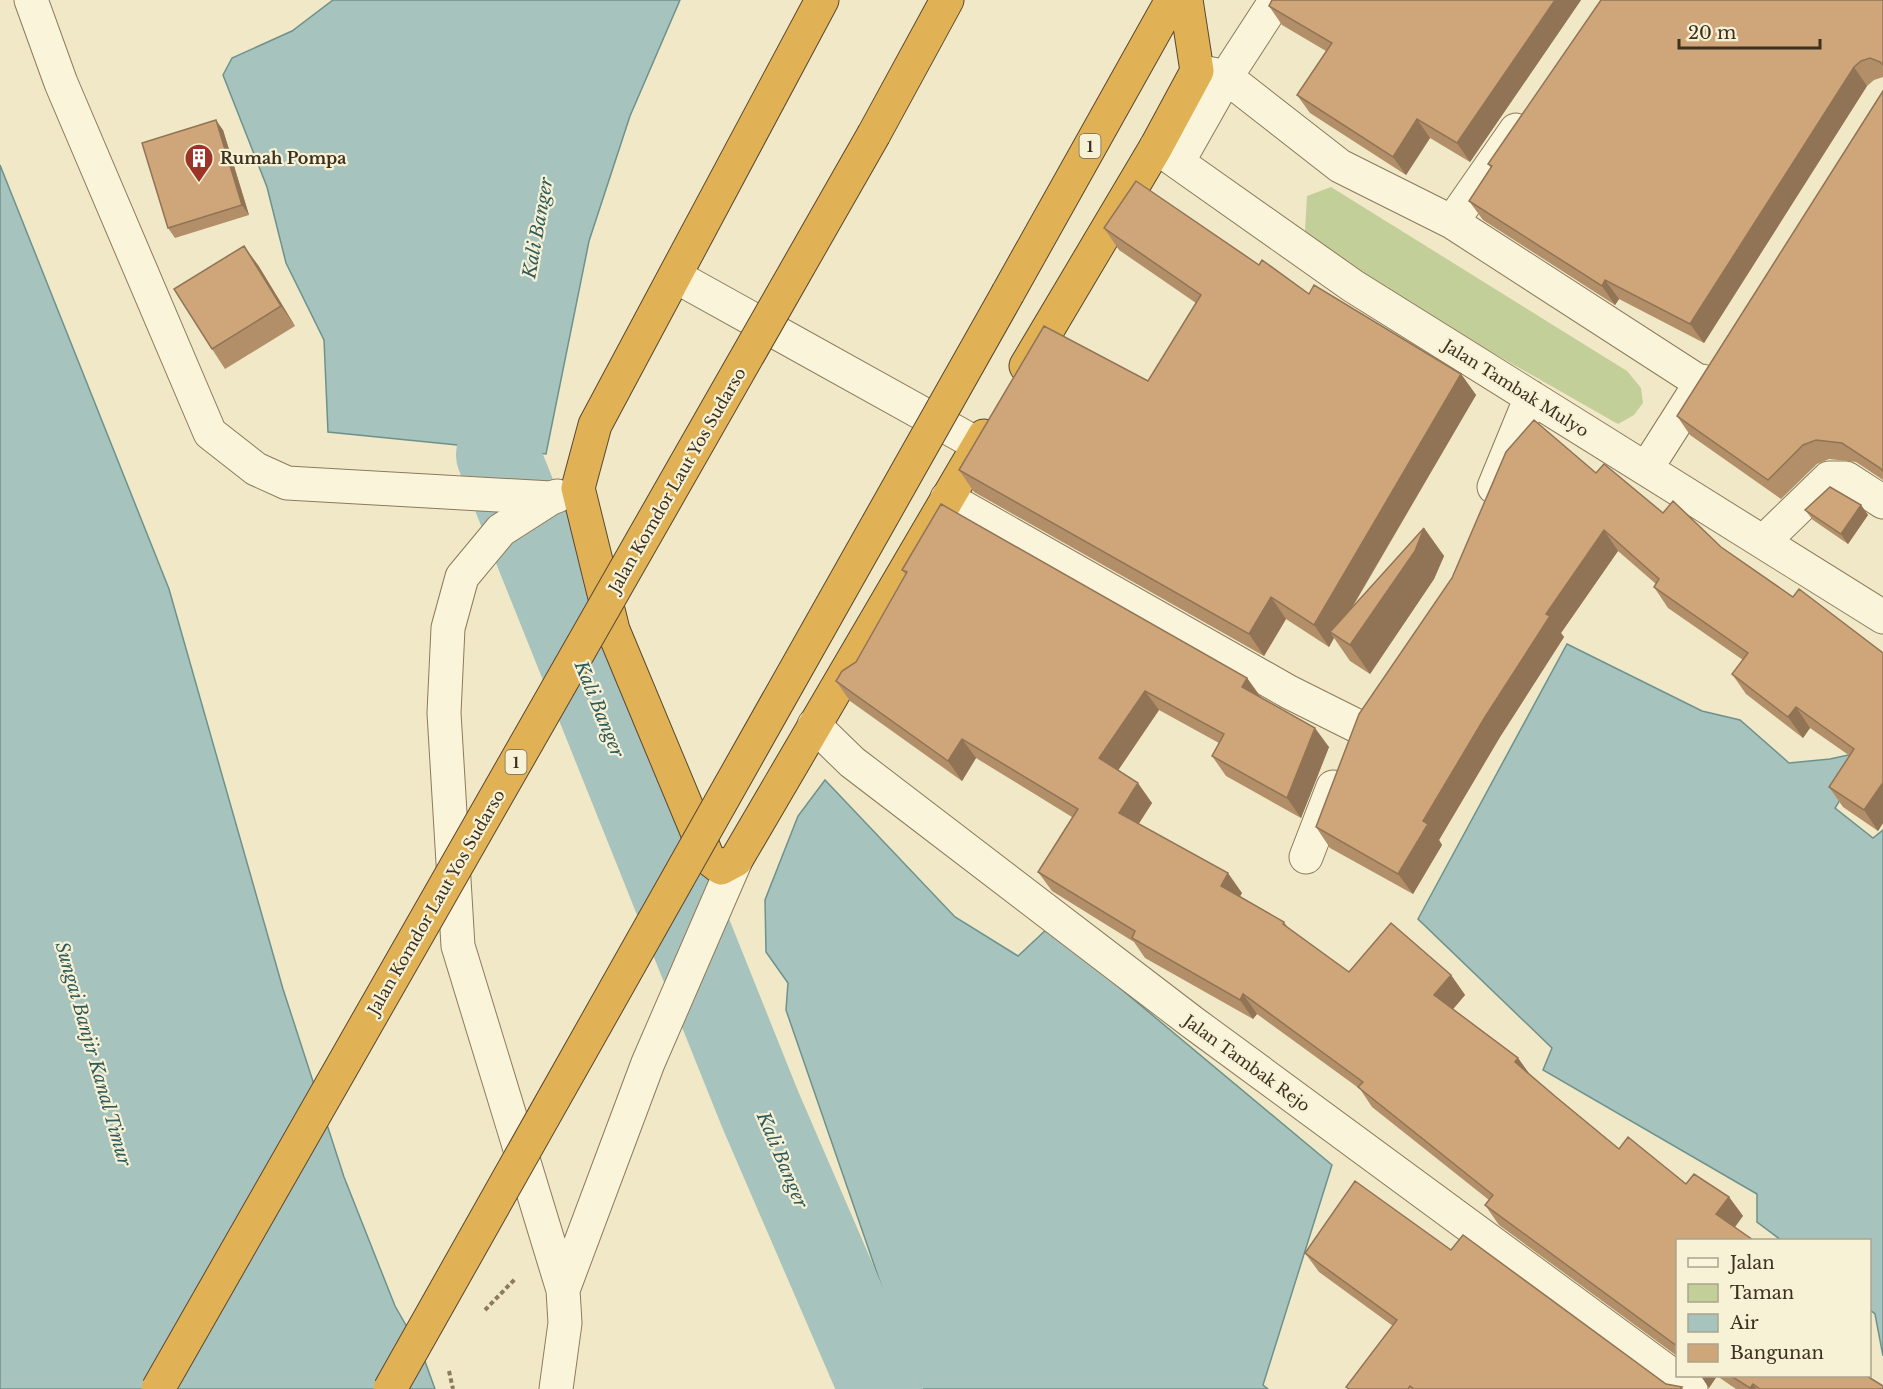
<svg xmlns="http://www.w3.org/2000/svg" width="1883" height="1389" font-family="'Libre Baskerville',serif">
	<rect width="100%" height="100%" fill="#f0e8c6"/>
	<path fill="#c3cf99" d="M1331,187L1627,371L1641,388L1643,403L1634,415L1618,424L1400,300L1326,249L1305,231L1307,196Z"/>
	<path fill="#a7c3be" stroke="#6d928d" stroke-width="1.5" d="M333,0H680L630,116L589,241L546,454L328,432L324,340L286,263L267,187L223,75L232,58L292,31Z
		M0,165L169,589L283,989L344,1177L395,1306L422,1353L435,1389H0Z
		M1567,644L1702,711L1740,720L1789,763L1830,759L1871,750L1835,808L1873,838L1883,830V1356L1875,1314L1870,1310V1240H1781L1757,1222V1194L1543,1070L1552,1048L1418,919Z
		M825,780L955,917L1018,956L1048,928L1332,1165L1263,1385L1268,1389H917L786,1010L788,983L766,952L765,900L798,816Z"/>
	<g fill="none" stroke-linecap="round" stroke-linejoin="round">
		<path stroke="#a7c3be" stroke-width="84" d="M519,336L498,455L760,1109L881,1389"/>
		<g stroke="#8c7a5b" stroke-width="35">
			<path id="street" d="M31,0L61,83L210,433L256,469L287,483L551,498L557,496
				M1197,71L1226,77L1340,166L1452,222L1701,383
				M1156,147L1353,286L1883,617
				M1178,162L1226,77L1276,0
				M1452,222L1516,130
				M675,276L979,445
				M1646,469L1702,381
				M1494,487L1531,397
				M551,498L501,530L462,577L448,628L444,713L458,946L563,1290L565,1323L556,1389
				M947,498L1289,692L1357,726
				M1763,542L1829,478H1846L1883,502
				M814,725L852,762L1192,1022L1691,1389
				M1306,857L1333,787
				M563,1290L648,1063L736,860"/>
		</g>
		<g stroke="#5a472f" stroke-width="35">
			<path id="highway" d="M822,0L595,425L578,488L613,630L708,858L721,868L736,860L984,436
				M874,134L947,0
				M1008,293L1172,0
				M1026,366L1156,147L1197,71L1186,0"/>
		</g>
		<path stroke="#8c7a5b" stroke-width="4" stroke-dasharray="4.5 3" stroke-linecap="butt" d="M485,1310L515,1279
			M449,1371L453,1389"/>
		<use href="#street" stroke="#faf4da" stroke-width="33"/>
		<use href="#highway" stroke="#e1b255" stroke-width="33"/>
		<g stroke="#5a472f" stroke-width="35" stroke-linecap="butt">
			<path id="highway-bridge" d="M158,1389L874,134
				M390,1389L1008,293"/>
		</g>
		<use href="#highway-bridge" stroke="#e1b255" stroke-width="33"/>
	</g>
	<path fill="#b28f69" d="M1272,0H1581L1470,162L1430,138L1406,175L1310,113L1297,95L1326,51L1282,25L1269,6Z
		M1883,0V77L1874,80L1867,86L1704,343L1619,299L1615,305L1483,220L1469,201L1491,168L1488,164Z
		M1883,91V480L1856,462L1829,459L1817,464L1781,499L1690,435L1677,416Z
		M223,130L249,215L175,238L168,228Z
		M1104,228L1259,265L1309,294L1461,374L1476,395L1352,608L1424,528L1444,556L1434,579L1370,674L1350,661L1334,638L1329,647L1286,619L1264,656L974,492L959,470L1148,381L1196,303L1119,250Z
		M258,265L295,326L225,369L212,349Z
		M1596,473L1721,547L1793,597L1883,653V823L1878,831L1843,807L1829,787L1850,756L1810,728L1803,738L1746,694L1732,674L1743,660L1668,608L1654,587L1656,584L1618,551L1561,633L1564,637L1500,737L1439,840L1442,845L1413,894L1330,848L1316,827Z
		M1861,505L1868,515L1848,544L1813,520L1805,510Z
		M902,570L1247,678L1261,697L1329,747L1301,818L1226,776L1212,756L1219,743L1159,710L1118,770L1152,803L1138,824L1242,893L1240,896L1284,922L1289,929L1349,972L1451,975L1465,995L1453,1009L1518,1058L1531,1076L1619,1149L1686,1184L1729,1197L1743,1216L1677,1240V1356L1499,1225L1485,1205L1489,1200L1372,1107L1360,1089L1257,1014L1253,1019L1145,958L1134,942L1052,891L1038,872L1072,817L976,758L962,781L850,701L836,681L856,662L906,575Z
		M1451,1250L1666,1384L1682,1387L1683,1389H1348L1346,1387L1393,1326L1319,1272L1305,1253Z
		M1701,1376H1867L1883,1389H1736L1717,1376L1709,1388Z"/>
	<path fill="#917455" d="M1555,0H1581L1470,162L1457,143Z
		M1854,67L1867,86L1704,343L1690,324Z
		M1417,119L1430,138L1406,175L1393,157Z
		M216,120L223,130L249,215L242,205Z
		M244,246L258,265L295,326L281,306Z
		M1605,280L1619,299L1615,305L1602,286Z
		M1461,374L1476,395L1335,636L1330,632L1334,638L1329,647L1314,625Z
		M1861,505L1868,515L1848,544L1841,534Z
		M1424,528L1444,556L1434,579L1370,674L1350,645Z
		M1604,530L1618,551L1561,633L1564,637L1500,737L1439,840L1442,845L1413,894L1398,874L1423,821L1546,614Z
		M1271,597L1286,619L1264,656L1249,634Z
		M1247,678L1261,698L1242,687Z
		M1145,691L1159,710L1113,778L1099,758Z
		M1796,707L1810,728L1803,738L1788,717Z
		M1315,728L1329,747L1301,818L1287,798Z
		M962,739L976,758L962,781L948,761Z
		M1138,783L1152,803L1133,833L1119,813Z
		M1882,784L1883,785V823L1878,831L1864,810Z
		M1228,873L1242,893L1235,905L1221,886Z
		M1451,975L1465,995L1448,1015L1434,995Z
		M1243,994L1257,1014L1253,1019L1240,1000Z
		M1518,1058L1532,1078L1515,1062Z
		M1729,1197L1743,1216L1730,1234L1716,1214Z
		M1701,1376H1717L1709,1388Z
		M1753,1384L1756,1389H1750Z"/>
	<path fill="#cfa67a" stroke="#917455" stroke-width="1.5" d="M1272,0H1555L1457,143L1417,119L1393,157L1297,95L1332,43L1269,6Z
		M1601,0H1883V65L1880,62L1870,58L1861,61L1854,67L1690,324L1605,280L1602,286L1469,201L1492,166L1488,164Z
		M1883,91V471L1880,468L1842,443L1816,440L1803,445L1768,480L1677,416Z
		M216,120L242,205L168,228L142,143Z
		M1136,181L1259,265L1262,260L1309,294L1314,285L1461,374L1314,625L1271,597L1249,634L959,470L1044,326L1148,381L1201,295L1104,228Z
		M244,246L281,306L212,349L174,289Z
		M1534,420L1596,473L1604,464L1663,513L1673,501L1721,547L1793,597L1799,589L1883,653V785L1882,784L1864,810L1829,787L1854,749L1796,707L1788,717L1732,674L1748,653L1654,587L1659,579L1604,530L1546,614L1550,616L1485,717L1423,821L1428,824L1398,874L1316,827L1359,714L1452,578L1506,452Z
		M1830,487L1861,505L1841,534L1805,510Z
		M941,504L1247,678L1242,687L1315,728L1287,798L1212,756L1224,734L1145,691L1099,758L1138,783L1119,813L1228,873L1221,886L1284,922L1283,924L1349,972L1391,923L1451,975L1434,995L1518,1058L1515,1062L1556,1097L1619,1149L1628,1137L1686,1184L1694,1174L1729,1197L1716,1214L1753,1240H1677V1346L1485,1205L1493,1195L1358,1087L1363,1082L1243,994L1240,1000L1132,938L1135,931L1038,872L1078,809L962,739L948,761L836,681L842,671L856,662L907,572L902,570Z
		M1424,528L1415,551L1350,645L1330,632Z
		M1355,1181L1451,1250L1463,1235L1666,1384L1682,1387L1680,1389H1414L1410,1386L1408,1389H1349L1346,1387L1397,1320L1305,1253Z
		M1731,1376H1867L1883,1386V1389H1760L1753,1384L1750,1388Z"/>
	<defs>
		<g id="building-pin" transform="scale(1.5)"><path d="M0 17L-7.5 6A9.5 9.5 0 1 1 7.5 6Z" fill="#9d3428" stroke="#f7f1d6"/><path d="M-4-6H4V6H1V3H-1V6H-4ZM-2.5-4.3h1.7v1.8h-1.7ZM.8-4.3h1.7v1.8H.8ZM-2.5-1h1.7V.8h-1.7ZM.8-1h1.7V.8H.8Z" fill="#fff"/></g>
	</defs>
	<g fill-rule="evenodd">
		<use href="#building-pin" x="199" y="158"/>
	</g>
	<g text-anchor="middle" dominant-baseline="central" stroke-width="4.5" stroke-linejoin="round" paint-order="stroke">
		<g fill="#f7f1d6" stroke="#746a56" stroke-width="1.5">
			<rect x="1079.5" y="134" width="21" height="24" rx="4.5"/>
			<rect x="505.5" y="750" width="21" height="24" rx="4.5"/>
		</g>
		<g font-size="15" font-weight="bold" fill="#3c301f">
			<text x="1090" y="146">1</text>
			<text x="516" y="762">1</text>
		</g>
		<g font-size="16" font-weight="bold" fill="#3c301f" stroke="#f7f1d6" text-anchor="start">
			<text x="220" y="158">Rumah Pompa</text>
		</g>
		<g font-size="16" fill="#3c301f" stroke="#f7f1d6">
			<text transform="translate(1516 388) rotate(32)">Jalan Tambak Mulyo</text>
			<text transform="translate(677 480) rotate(-60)">Jalan Komdor Laut Yos Sudarso</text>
			<text transform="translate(436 902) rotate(-60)">Jalan Komdor Laut Yos Sudarso</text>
			<text transform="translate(1247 1063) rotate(36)">Jalan Tambak Rejo</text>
		</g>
		<g font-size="18" font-style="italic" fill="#2e5a5c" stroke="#f7f1d6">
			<text transform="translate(538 228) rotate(-80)">Kali Banger</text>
			<text transform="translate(599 709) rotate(68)">Kali Banger</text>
			<text transform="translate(93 1054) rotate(74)">Sungai Banjir Kanal Timur</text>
			<text transform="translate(782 1160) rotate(67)">Kali Banger</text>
		</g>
	</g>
	<rect x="1676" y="1239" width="195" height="138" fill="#f7f1d6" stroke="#aca48d" stroke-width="1.5"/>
	<rect x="1688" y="1258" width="30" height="9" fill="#faf4da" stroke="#aca48d" stroke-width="1.5"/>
	<text x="1730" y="1269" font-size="18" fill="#3c301f">Jalan</text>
	<rect x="1688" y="1284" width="30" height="18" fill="#c3cf99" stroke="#aca48d" stroke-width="1.5"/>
	<text x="1730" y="1299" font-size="18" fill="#3c301f">Taman</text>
	<rect x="1688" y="1314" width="30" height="18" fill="#a7c3be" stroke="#aca48d" stroke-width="1.5"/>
	<text x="1730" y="1329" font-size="18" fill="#3c301f">Air</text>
	<rect x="1688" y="1344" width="30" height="18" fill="#cfa67a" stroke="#aca48d" stroke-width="1.5"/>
	<text x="1730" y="1359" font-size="18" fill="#3c301f">Bangunan</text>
	<path d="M1679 39v9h141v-9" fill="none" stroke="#3c301f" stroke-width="3"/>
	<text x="1688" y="39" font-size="18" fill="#3c301f" stroke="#f7f1d6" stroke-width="4.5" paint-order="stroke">20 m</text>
</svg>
